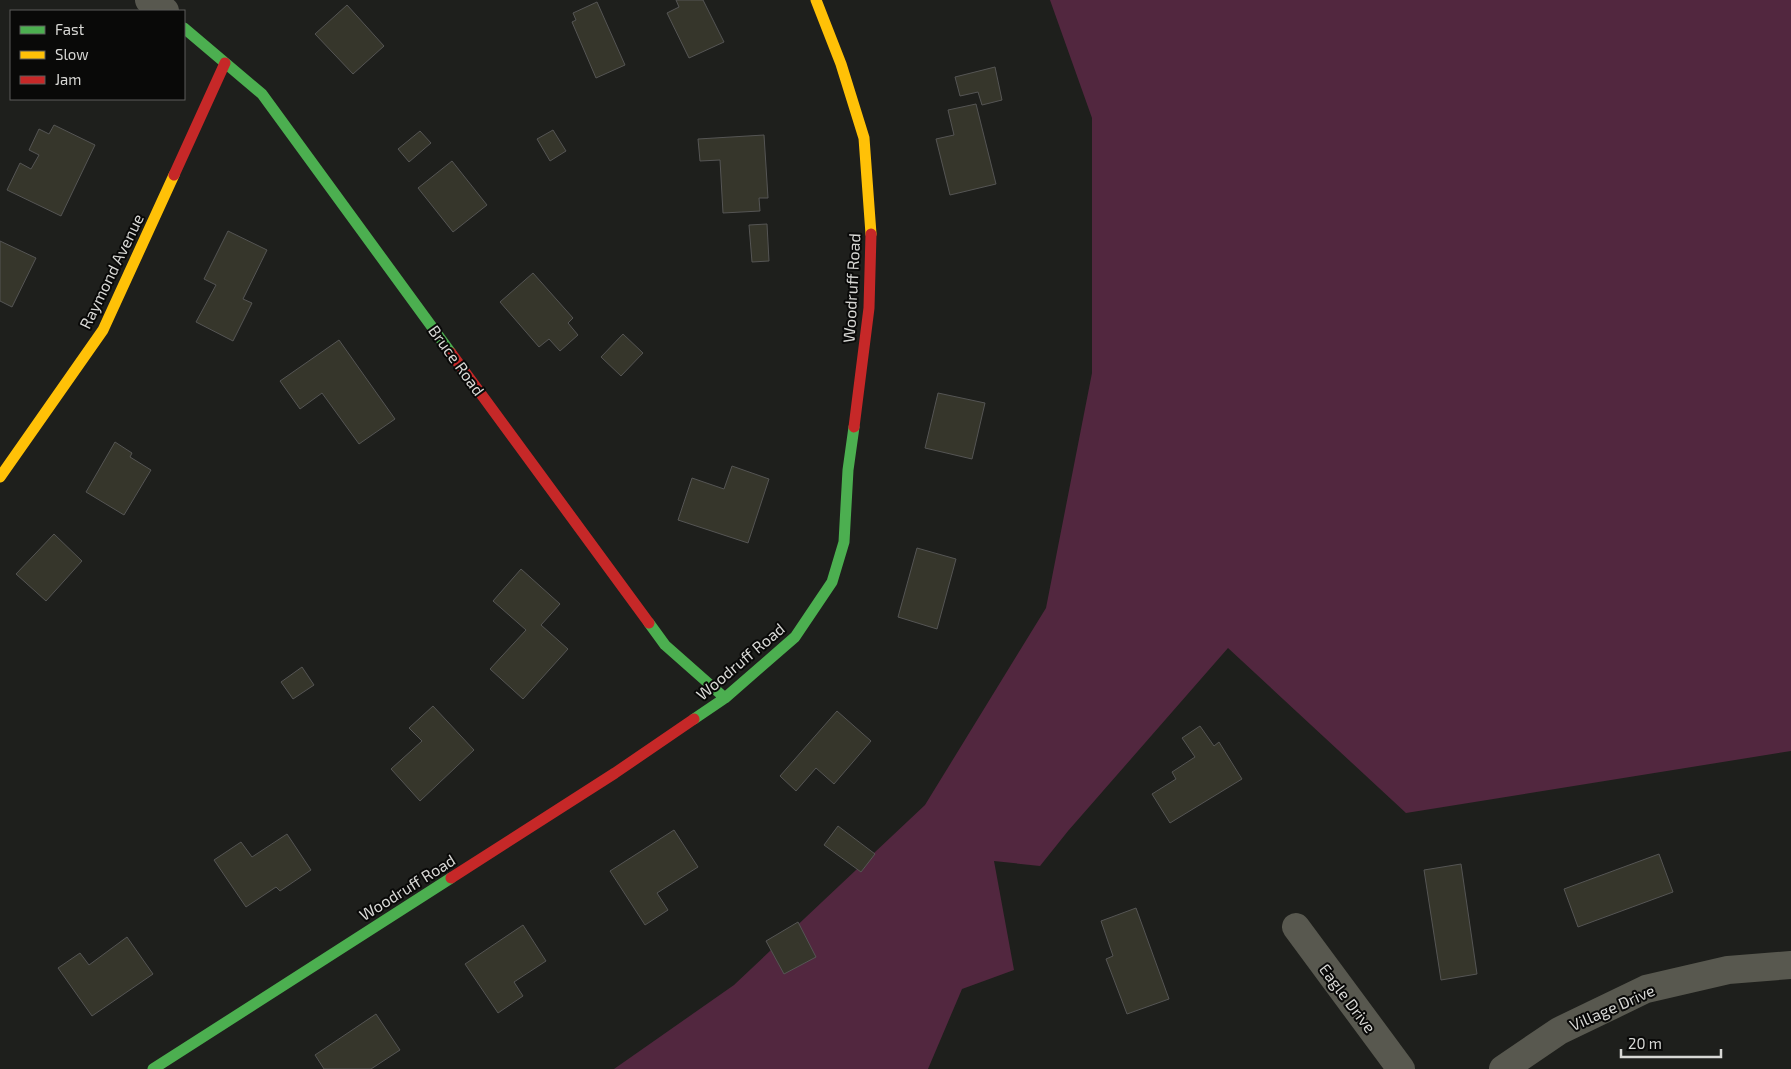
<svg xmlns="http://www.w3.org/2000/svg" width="1791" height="1069" font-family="'Exo 2',sans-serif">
	<rect width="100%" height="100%" fill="#1e1f1c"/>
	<path fill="#52273f" d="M1050,0H1791V751L1406,813L1228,648L1068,831L1040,866L994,861L1014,970L962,989L928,1069H614L734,985L925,805L1046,608L1092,373V118Z"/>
	<path fill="#36362b" stroke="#555554" d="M676,0H703L724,42L689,58L667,13L679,7Z
		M597,2L625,65L596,78L572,22L576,20L573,13Z
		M347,5L384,46L353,74L315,34Z
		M995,67L1002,100L982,105L978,92L960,96L955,77Z
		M976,104L996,184L950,195L936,139L954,135L948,110Z
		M54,125L95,145L61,216L7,190L20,163L31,169L39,155L29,150L39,129L49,134Z
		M553,130L566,151L550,161L537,139Z
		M420,131L431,143L409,162L398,149Z
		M764,135L768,198H759L760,211L723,213L720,160L700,161L698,139Z
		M452,161L487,205L453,232L418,188Z
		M767,224L769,261L752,262L749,225Z
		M228,231L267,250L243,299L252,303L233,341L196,322L216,285L204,279Z
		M0,241L36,258L12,307L0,301Z
		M533,273L573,318L568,323L578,335L560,351L549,339L539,347L500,302Z
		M623,334L643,353L621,376L601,357Z
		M339,340L395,419L359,444L322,393L300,409L280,381Z
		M938,393L985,403L972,459L925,448Z
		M115,442L132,453L130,457L151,470L124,515L86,492Z
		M732,466L769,479L748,543L678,520L692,478L724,489Z
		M54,534L82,561L46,601L16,574Z
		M917,548L956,559L937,629L898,617Z
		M521,569L560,604L541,625L568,649L523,699L490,669L526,630L493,601Z
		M302,667L314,685L293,699L281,682Z
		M433,706L474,750L420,801L391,769L422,741L409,728Z
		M837,711L871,741L834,784L816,768L796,791L780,776Z
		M1200,726L1214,746L1219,742L1242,779L1170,823L1152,794L1176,779L1172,772L1195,757L1182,738Z
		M838,826L875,854L861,872L824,845Z
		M674,830L698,867L657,893L668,910L645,925L610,871Z
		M287,834L311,870L280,891L276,887L246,907L214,860L241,842L252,857Z
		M1659,854L1673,892L1578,927L1564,889Z
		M1461,864L1477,974L1441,980L1424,870Z
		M1136,908L1169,999L1127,1014L1106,959L1113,956L1101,921Z
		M798,922L816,957L784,974L766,941Z
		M523,925L546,961L514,982L523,996L498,1013L465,964Z
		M127,937L153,974L92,1016L58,968L80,953L89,965Z
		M376,1014L400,1050L371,1069H324L315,1055Z"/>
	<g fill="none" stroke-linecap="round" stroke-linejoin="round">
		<path stroke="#58584f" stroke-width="28" d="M149,0L165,11
			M1296,927L1401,1069
			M1503,1069L1559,1031L1646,989L1728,970L1791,965"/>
		<path stroke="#4caf50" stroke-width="11" d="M184,28L262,94L451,353
			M649,623L665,645L725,698
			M694,719L725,698L795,637L832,582L844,542L848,470L854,427
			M153,1069L451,878"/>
		<path stroke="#ffc107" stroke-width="11" d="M816,0L841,64L864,138L871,234
			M0,477L103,330L174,175"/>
		<path stroke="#c62828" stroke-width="11" d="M174,175L225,63
			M451,353L649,623
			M854,427L869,308L871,234
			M451,878L615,773L694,719"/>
	</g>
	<g text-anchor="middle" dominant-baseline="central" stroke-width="4" stroke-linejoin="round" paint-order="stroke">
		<g font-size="16" fill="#d8d8d5" stroke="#090908">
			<text transform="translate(111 271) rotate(-64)">Raymond Avenue</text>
			<text transform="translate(851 288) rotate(-87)">Woodruff Road</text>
			<text transform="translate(457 360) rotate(54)">Bruce Road</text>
			<text transform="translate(740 661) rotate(-40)">Woodruff Road</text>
			<text transform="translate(407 887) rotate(-32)">Woodruff Road</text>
			<text transform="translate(1348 998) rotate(53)">Eagle Drive</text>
			<text transform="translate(1612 1007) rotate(-24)">Village Drive</text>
		</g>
	</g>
	<rect x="10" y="10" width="175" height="90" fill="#090908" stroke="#5c5c5a"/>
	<rect x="20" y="26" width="25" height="8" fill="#4caf50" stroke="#5c5c5a"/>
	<text x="55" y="35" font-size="15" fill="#d8d8d5">Fast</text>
	<rect x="20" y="51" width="25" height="8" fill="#ffc107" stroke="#5c5c5a"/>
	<text x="55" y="60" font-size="15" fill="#d8d8d5">Slow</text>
	<rect x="20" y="76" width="25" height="8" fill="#c62828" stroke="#5c5c5a"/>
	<text x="55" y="85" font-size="15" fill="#d8d8d5">Jam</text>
	<path d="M1621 1049v8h100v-8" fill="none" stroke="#d8d8d5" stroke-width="2.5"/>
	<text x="1628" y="1049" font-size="15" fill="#d8d8d5" stroke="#090908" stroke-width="4" paint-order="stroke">20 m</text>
</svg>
